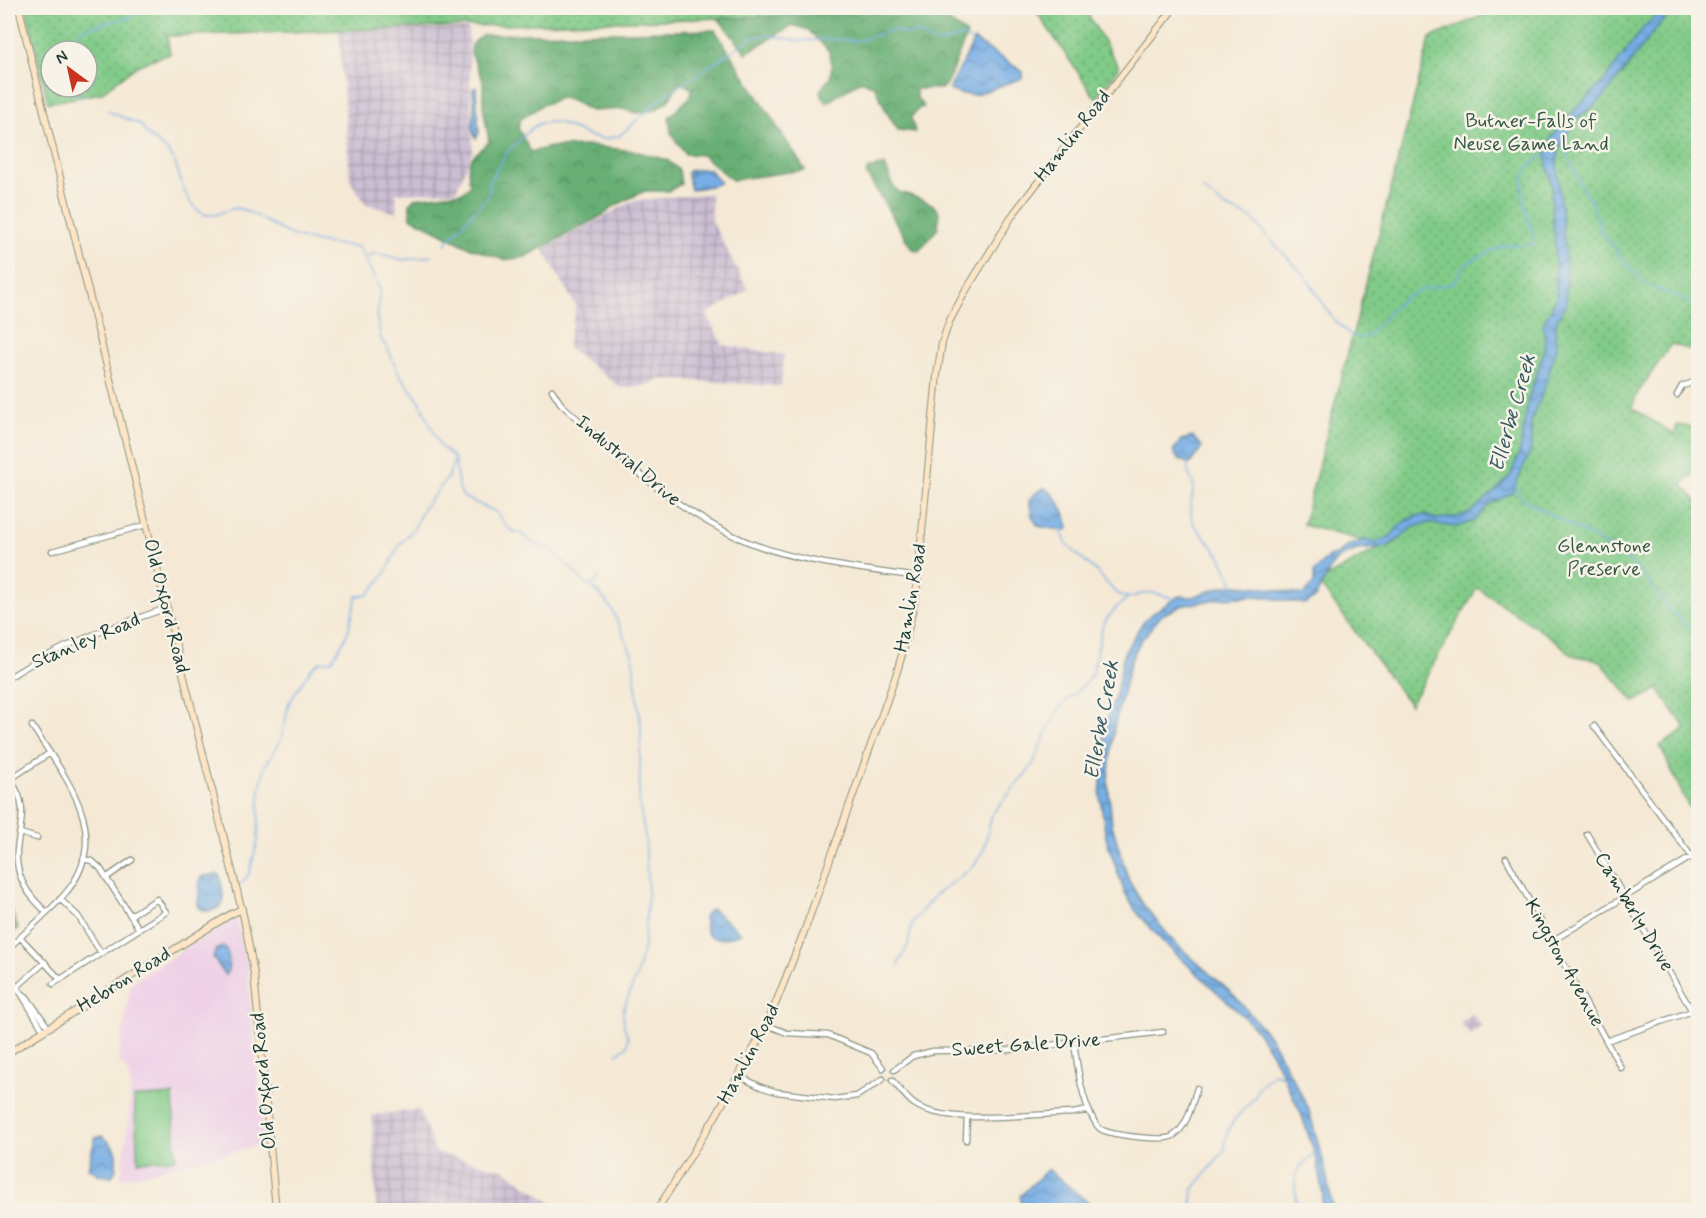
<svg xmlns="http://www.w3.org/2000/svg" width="1706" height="1218" font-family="Mynerve,sans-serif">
	<defs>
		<pattern id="industrial-grid" width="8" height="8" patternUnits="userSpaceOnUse" patternTransform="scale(1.5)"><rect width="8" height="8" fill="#ccbed3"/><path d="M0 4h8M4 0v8" fill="none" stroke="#a59cac"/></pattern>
		<pattern id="forest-crowns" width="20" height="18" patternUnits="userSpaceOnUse" patternTransform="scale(1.5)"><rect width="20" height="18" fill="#68af74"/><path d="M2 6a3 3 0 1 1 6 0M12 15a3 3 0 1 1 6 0" fill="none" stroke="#559060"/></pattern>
		<pattern id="park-dots" width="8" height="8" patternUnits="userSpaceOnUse" patternTransform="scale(1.5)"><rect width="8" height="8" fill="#81cb88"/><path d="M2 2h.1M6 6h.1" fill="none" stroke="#69a670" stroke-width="1.8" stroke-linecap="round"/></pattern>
		<pattern id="water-waves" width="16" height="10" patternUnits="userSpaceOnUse" patternTransform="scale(1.5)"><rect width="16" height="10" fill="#76ade5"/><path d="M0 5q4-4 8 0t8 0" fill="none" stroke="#608eba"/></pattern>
	</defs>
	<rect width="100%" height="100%" fill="#f7f3e8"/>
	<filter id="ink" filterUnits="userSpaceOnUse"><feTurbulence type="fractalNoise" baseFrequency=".0167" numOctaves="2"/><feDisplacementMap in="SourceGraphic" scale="12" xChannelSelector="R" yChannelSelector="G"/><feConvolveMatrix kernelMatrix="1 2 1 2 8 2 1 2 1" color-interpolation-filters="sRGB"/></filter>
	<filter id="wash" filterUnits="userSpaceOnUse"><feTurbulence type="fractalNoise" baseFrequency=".008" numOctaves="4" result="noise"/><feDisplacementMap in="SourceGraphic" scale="24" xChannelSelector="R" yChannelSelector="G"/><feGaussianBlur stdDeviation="1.35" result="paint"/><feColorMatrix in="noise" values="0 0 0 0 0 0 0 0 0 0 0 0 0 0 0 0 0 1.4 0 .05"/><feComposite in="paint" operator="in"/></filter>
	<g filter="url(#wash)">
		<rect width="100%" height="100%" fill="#f5e9d5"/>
		<path fill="#eed0e7" d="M236,919L247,966L264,1144L120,1179L127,1135L131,1087L127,1071L118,1059L131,983L230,920Z"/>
		<path fill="url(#industrial-grid)" d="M468,28L473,150L456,191L396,193L397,213L366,204L350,181L339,31Z
			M711,193L712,221L748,290L706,314L723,345L784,355L781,386L659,379L648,385L621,388L567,347L576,306L543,249L633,201Z
			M1472,1014L1482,1026L1470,1035L1460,1023Z
			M419,1110L435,1152L505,1170L561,1210H376L372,1115Z"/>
		<path fill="url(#forest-crowns)" stroke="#447654" stroke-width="1.5" d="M942,8L935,12L967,34L947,83L941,89H916V97L924,107L919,108L911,117L915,132L898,130L887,113L875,87L862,80L826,103L820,90L830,78L832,64L829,51L808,30L793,25L746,53L717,17Z
			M715,30L805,170L732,180L702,155L685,154L671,133L669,117L690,97L691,88L680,82L668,101L655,110L636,113L623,109L591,111L571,100L561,98L542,105L520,120L518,128L531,152L551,147L590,146L635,151L667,160L679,170L681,184L669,191H645L630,198L611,208L605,214L525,257L504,260L466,246L410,217V203L414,198L463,192L470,185C465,159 470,158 489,142L483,106V80L471,53L472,44L482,35Z
			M885,165L893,186L900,193L907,194L932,204L939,212L938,228L919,251L912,249L866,173L869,169Z
			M8,902L18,928L8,937Z"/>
		<path fill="url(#park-dots)" stroke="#50845e" stroke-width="1.5" fill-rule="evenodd" d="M26,8H1032L167,36L170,54L153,59L137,66L101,93L48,103ZM51,51H87V87H51Z
			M1034,8H1084L1119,67L1096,99Z
			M1500,8H1698V352L1671,344L1637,394L1632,408L1675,435L1676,425L1692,427L1698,422V470L1682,484L1698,502V802L1689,808L1660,746L1686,729L1658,689L1634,702L1600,661L1572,655L1556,641L1477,588L1410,705L1318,582L1382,546L1303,525L1430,38Z"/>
		<path fill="#81cb88" stroke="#50845e" stroke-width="1.5" d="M173,1095L176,1159L138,1161L134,1097Z"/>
		<path fill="url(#water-waves)" stroke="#4a758c" stroke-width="1.5" d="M1664,8H1675L1658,26L1604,97L1574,122L1559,150L1557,163L1567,271L1566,303L1557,320L1555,333L1557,348L1540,400L1531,420V450L1512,493L1490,504L1474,521L1456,527L1428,523L1420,525L1412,528L1401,538L1387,547L1357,550L1344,555L1333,564L1315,598L1305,604L1256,596L1223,598L1181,606L1162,615L1141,640L1131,660L1114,728L1108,780L1112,825L1129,881L1143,904L1173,941L1235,996L1270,1037L1308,1107L1324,1164L1333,1208L1332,1210H1320L1323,1197L1317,1161L1302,1116L1273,1055L1257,1031L1244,1017L1164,943L1135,910L1124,891L1106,838L1100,796L1105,726L1116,693L1124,653L1141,625L1150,615L1179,596L1192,597L1225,586L1237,585L1260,587L1303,595L1314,583V572L1328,557L1337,555L1347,546L1364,540L1376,542L1382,540L1391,536L1397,528L1405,521L1415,516L1425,515L1437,519L1456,517L1468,514L1500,487L1510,476L1520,451L1528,400L1542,358L1545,342L1543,324L1556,299L1555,244L1551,198L1552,187L1546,158L1548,149L1551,139L1568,116L1603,82L1644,27Z
			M974,40L1023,72V78L975,95L961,94L949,90Z
			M476,87L479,133L476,138C469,128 475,114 474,104C474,99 473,94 473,89Z
			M702,169H709L720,182L715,185L691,190L687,172L690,170L692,173V170Z
			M1193,437L1202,447L1190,464L1178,459L1173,452L1181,440Z
			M1044,488C1058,494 1064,512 1069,526L1066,531L1038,526L1032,516L1029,500L1038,491Z
			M217,874L220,876L224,901C219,911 205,915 198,906L200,879L203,876Z
			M712,909L741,933L724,939L710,937L706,931L704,917L708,911Z
			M224,946C230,954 231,968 225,975L213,957L216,950Z
			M102,1136C112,1144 118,1149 116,1163C116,1170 116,1172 111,1177L100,1175L88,1168L95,1138Z
			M1048,1169L1091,1205V1210H1023L1020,1196Z"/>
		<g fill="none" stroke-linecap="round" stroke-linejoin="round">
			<path stroke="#76ade5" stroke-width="1.5" d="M71,51L81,29L130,17L133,8
				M71,87L81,97
				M108,111L141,125C148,141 164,143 172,157C182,175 182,202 202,213C216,221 227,205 241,209C258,214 271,226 287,233C308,243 336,244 359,247L380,290L377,319L381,339L389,351L398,372L420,402L440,446L451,455L455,460L458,485L463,497L496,512L506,526L512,531L522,534L532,543L551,550L556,554L582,580L600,594L612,610L632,654L641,727L639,802L645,836L648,892L644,945L637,974L623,1011L624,1026L628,1037L627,1046L617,1054
				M1562,142L1582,187L1591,200L1601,231L1627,265L1646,284L1674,295L1698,308
				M1203,189L1225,207L1253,219L1265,234L1306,277L1334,320L1352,336L1365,338C1381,325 1394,301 1414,293C1426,287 1439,286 1452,284C1457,278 1461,269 1466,264C1470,261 1501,246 1506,245C1516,244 1525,248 1535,243V239C1525,209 1508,171 1547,154
				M445,244L489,195L490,181L507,152L533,127L541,123L557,122L589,136L604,139L619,136L662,98L751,38L768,35L799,41L839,39L857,41L893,30L905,34L919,33L930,41L941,43L964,36L972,42
				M367,257L375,253L404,260L432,256
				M1188,463V472L1194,486L1190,509L1193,523L1220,556L1235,586
				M1515,484L1519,494L1525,500L1597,540L1629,561L1654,588L1672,613L1692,629L1698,642
				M1060,529L1068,546L1094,569L1116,593L1126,597
				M590,585L594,584L600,576
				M241,884L249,874L258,840L260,790L264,768L281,740L289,703L310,670L319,662L332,660L347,635L357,596L368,595L385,574L400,544L413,530L423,509L448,477L454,461
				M898,965L908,945L912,923L934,896L974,866L984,849L992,814L1032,766L1048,730L1062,705L1086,683L1093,672L1101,632L1104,623L1112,612L1127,598L1146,593H1155L1175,599
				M1191,1210L1193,1189L1224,1151L1228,1130L1234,1120L1255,1097L1260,1085L1274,1073L1283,1076
				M1297,1210C1295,1182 1289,1172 1315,1154"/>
		</g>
	</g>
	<g filter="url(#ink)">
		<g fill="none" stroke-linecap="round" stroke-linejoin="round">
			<g stroke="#8a9384" stroke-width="7">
				<path id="street" d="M552,390L561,404C619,456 675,512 748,542C801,563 863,569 918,577
					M1677,395L1682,386L1698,381
					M52,551L146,525
					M8,678C57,646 111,627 167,608
					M1594,726L1698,865
					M10,779C38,817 6,840 21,878C26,892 36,902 46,912
					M10,779L50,753
					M20,833L37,838
					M1587,834L1698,1021
					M1506,858L1621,1068
					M83,859L92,861L100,868L139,929
					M106,878L132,860
					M60,899L78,916L101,953
					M20,937L60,979
					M1552,941L1698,853
					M8,949C26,931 47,914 64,895C116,836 65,777 32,726
					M8,977L19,990L43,1030
					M53,984L166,912L157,899L131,915
					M17,987L45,962
					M19,991L27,997L48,1027
					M767,1025L787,1033L828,1035L871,1053L883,1068
					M1606,1041L1698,1009
					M1074,1042C1077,1065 1082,1103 1095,1122C1097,1126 1101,1130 1105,1131C1115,1135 1165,1142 1173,1136C1188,1127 1192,1103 1197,1088
					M894,1070L913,1056L933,1051L1008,1050L1163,1032
					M739,1076L761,1087L777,1092L835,1099L857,1096L883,1079
					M892,1080C899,1088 905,1097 914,1104C945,1126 1034,1114 1073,1113L1089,1110
					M966,1140L967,1117"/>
			</g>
			<g stroke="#8a9384" stroke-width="8">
				<path id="secondary" d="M19,8L49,133L244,919L254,974L276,1210
					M8,1053L231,914L242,909
					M657,1210L715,1117L767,1025L804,932L896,675L904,648L916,595L937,375L942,343L949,322L965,292L1014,213L1174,8"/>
			</g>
			<use href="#street" stroke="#fff" stroke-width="4.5"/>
			<use href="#secondary" stroke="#fde5c5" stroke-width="6"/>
		</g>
	</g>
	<g text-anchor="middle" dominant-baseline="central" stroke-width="5" stroke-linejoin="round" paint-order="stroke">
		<g font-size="20" fill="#335945" stroke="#f7f3e8">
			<text x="1531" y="121">Butner-Falls of<tspan x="1531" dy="23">Neuse Game Land</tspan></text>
			<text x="1604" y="546">Glennstone<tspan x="1604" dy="23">Preserve</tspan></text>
		</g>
		<g font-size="20" fill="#1f3d34" stroke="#f7f3e8">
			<text transform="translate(1073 136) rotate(-52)">Hamlin Road</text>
			<text transform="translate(628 461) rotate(40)">Industrial Drive</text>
			<text transform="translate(911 598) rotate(-80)">Hamlin Road</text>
			<text transform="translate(166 606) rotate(76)">Old Oxford Road</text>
			<text transform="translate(86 641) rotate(-23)">Stanley Road</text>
			<text transform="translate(1634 912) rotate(59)">Camberly Drive</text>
			<text transform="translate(1564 963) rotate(61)">Kingston Avenue</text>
			<text transform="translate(124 980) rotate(-32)">Hebron Road</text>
			<text transform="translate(1026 1045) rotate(-4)">Sweet Gale Drive</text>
			<text transform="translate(749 1054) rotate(-62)">Hamlin Road</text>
			<text transform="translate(264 1081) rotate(-95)">Old Oxford Road</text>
		</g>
		<g font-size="21" font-style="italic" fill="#355960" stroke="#f7f3e8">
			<text transform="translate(1513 413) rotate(-74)">Ellerbe Creek</text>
			<text transform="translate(1102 720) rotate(-80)">Ellerbe Creek</text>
		</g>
	</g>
	<rect width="1706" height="1218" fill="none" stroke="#f7f3e8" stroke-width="30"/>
	<g transform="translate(69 69) rotate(327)"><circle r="28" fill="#f7f3e8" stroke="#a1aaa0" stroke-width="1.5"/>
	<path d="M0-4.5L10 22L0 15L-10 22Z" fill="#c8321e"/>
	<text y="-9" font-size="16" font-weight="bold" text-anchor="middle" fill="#1f3d34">N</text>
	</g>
</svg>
